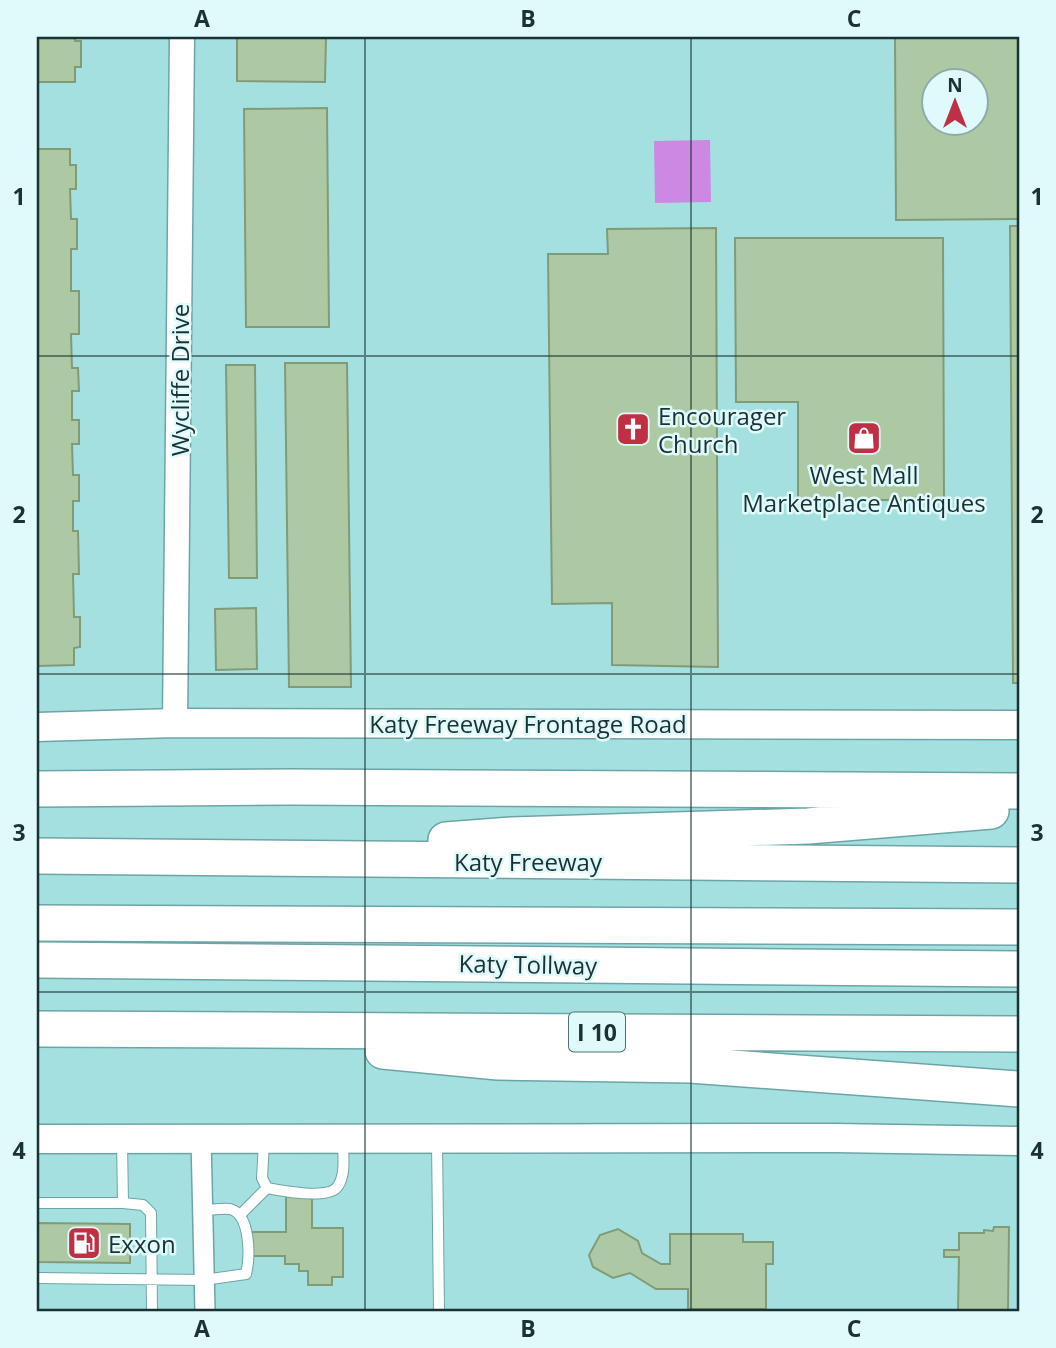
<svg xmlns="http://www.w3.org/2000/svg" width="1056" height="1348" font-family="'Open Sans',sans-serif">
	<rect width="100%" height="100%" fill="#a5e0e1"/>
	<path fill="#cc88e2" d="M710,140L711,202L655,203L654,141Z"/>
	<path fill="#adc9a4" stroke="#819b78" stroke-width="2" fill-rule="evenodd" d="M37,37H75V41H81V67H75V82H37Z
		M237,37H326L325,82L237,81Z
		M895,37H1019V219L896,220ZM934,80H976V122H934Z
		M327,108L329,327H246L244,109Z
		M37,149H70V165H76V189H70L71,219H77V249H71V291H79V334H71L72,368H78L79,391H72V420H79V444H72L73,475H79V501H73V531H78L79,574H73L74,617H80V647L74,648V665L37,666Z
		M1010,226H1019V683H1013Z
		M716,228L718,667L612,665V603L552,604L548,254H608L607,229Z
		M735,238H943L944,500H798V402H736Z
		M285,363H347L351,687H289Z
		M226,365H255L257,578H229Z
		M256,608L257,669L216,670L215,609Z
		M286,1195H312V1228H343V1277H332V1285H308V1271H299V1264H285V1256H251V1232H286Z
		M37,1223L130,1224V1263L37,1262Z
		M994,1227H1009L1008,1311H958L959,1257H944V1250H959V1233H984V1230L993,1231Z
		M618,1229L638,1241L642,1253L661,1264H670V1234H743V1242H773V1264H766V1309H688V1289H656L630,1273L613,1278L593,1267L589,1255L600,1235Z"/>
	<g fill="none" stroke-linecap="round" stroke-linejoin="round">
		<g stroke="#6ca5a7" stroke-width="12">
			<path id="service" d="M264,1142L262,1178L267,1188C282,1191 330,1200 338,1186C346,1174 343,1155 343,1141
				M437,1142L439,1311
				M37,1203H123L122,1142
				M123,1203L143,1205L151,1213L152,1311
				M240,1215L267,1188
				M37,1278L204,1280L246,1274C250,1258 251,1214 230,1209C222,1208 210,1210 202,1210"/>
		</g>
		<g stroke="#6ca5a7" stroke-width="22">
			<path id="minor" d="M201,1138L205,1311"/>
		</g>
		<g stroke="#6ca5a7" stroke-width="27">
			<path id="tertiary" d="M175,723L182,37"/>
		</g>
		<g stroke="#6ca5a7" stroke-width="31">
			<path id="secondary" d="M37,727L175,723L1019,725
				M37,1139L835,1138L1019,1141"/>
		</g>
		<g stroke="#6ca5a7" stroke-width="38">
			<path id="motorway" d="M37,789L290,787L1019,791
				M446,840L512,835L808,826L991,811
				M37,856L1019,865
				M37,923L1019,927
				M37,960L1019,969
				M37,1029L1019,1034
				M383,1051L498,1062L690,1065L1019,1089"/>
		</g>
		<use href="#service" stroke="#fff" stroke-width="10"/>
		<use href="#minor" stroke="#fff" stroke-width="19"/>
		<use href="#tertiary" stroke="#fff" stroke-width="24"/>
		<use href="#secondary" stroke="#fff" stroke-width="28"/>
		<use href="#motorway" stroke="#fff" stroke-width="35"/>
	</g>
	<path fill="none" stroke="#1a3233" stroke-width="2" stroke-opacity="0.55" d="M365,37V1311M691,37V1311M37,356H1019M37,674H1019M37,992H1019"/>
	<defs>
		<g id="church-square" transform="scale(1.75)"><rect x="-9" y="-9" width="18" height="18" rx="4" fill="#c03045" stroke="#defafb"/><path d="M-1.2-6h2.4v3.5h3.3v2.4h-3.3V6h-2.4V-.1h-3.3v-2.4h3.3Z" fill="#fff"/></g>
		<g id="shop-square" transform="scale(1.75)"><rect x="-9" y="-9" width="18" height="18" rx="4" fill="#c03045" stroke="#defafb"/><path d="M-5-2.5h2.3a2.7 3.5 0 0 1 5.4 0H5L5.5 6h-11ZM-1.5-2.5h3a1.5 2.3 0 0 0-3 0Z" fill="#fff"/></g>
		<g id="fuel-square" transform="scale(1.75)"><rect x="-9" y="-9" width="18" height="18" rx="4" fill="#c03045" stroke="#defafb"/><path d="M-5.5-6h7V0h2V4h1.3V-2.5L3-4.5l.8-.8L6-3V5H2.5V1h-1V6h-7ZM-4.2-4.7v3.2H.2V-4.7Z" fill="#fff"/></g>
	</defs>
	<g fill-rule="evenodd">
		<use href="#church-square" x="633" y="429"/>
		<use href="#shop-square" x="864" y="438"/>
		<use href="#fuel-square" x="84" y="1243"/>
	</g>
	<g text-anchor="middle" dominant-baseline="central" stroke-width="5" stroke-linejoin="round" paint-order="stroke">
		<rect fill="#defafb" stroke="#556e6f" stroke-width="2" x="569" y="1012.5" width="56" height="39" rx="5"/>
		<g font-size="23" font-weight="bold" fill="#1a3233">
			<text x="597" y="1032">I 10</text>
		</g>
		<g font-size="24" fill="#1a3233" stroke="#defafb">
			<text transform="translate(179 380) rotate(-90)">Wycliffe Drive</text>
			<text x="528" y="723">Katy Freeway Frontage Road</text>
			<text x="528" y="861">Katy Freeway</text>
			<text transform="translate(528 964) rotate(1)">Katy Tollway</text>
		</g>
		<g font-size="24" fill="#1a3233" stroke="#defafb" text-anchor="start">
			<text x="658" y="415">Encourager<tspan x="658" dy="28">Church</tspan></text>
			<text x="864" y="474" text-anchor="middle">West Mall<tspan x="864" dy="28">Marketplace Antiques</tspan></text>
			<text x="108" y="1243">Exxon</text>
		</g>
	</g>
	<rect width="1056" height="1348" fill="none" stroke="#defafb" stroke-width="77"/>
	<g transform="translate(955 102)"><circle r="33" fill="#defafb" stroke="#90aaab" stroke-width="2"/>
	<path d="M0-5L12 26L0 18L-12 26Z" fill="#c03045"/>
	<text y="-10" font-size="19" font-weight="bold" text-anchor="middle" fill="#1a3233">N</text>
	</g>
	<rect x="38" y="38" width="980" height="1272" fill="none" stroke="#1a3233" stroke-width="2.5"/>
	<g font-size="23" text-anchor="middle" font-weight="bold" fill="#1a3233">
		<text x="202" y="27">A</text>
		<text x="528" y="27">B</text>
		<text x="854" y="27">C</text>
		<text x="19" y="205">1</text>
		<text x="1037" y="205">1</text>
		<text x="19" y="523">2</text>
		<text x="1037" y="523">2</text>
		<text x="19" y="841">3</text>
		<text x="1037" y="841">3</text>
		<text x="19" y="1159">4</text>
		<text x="1037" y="1159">4</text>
		<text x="202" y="1337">A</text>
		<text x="528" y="1337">B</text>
		<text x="854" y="1337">C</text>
	</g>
</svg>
